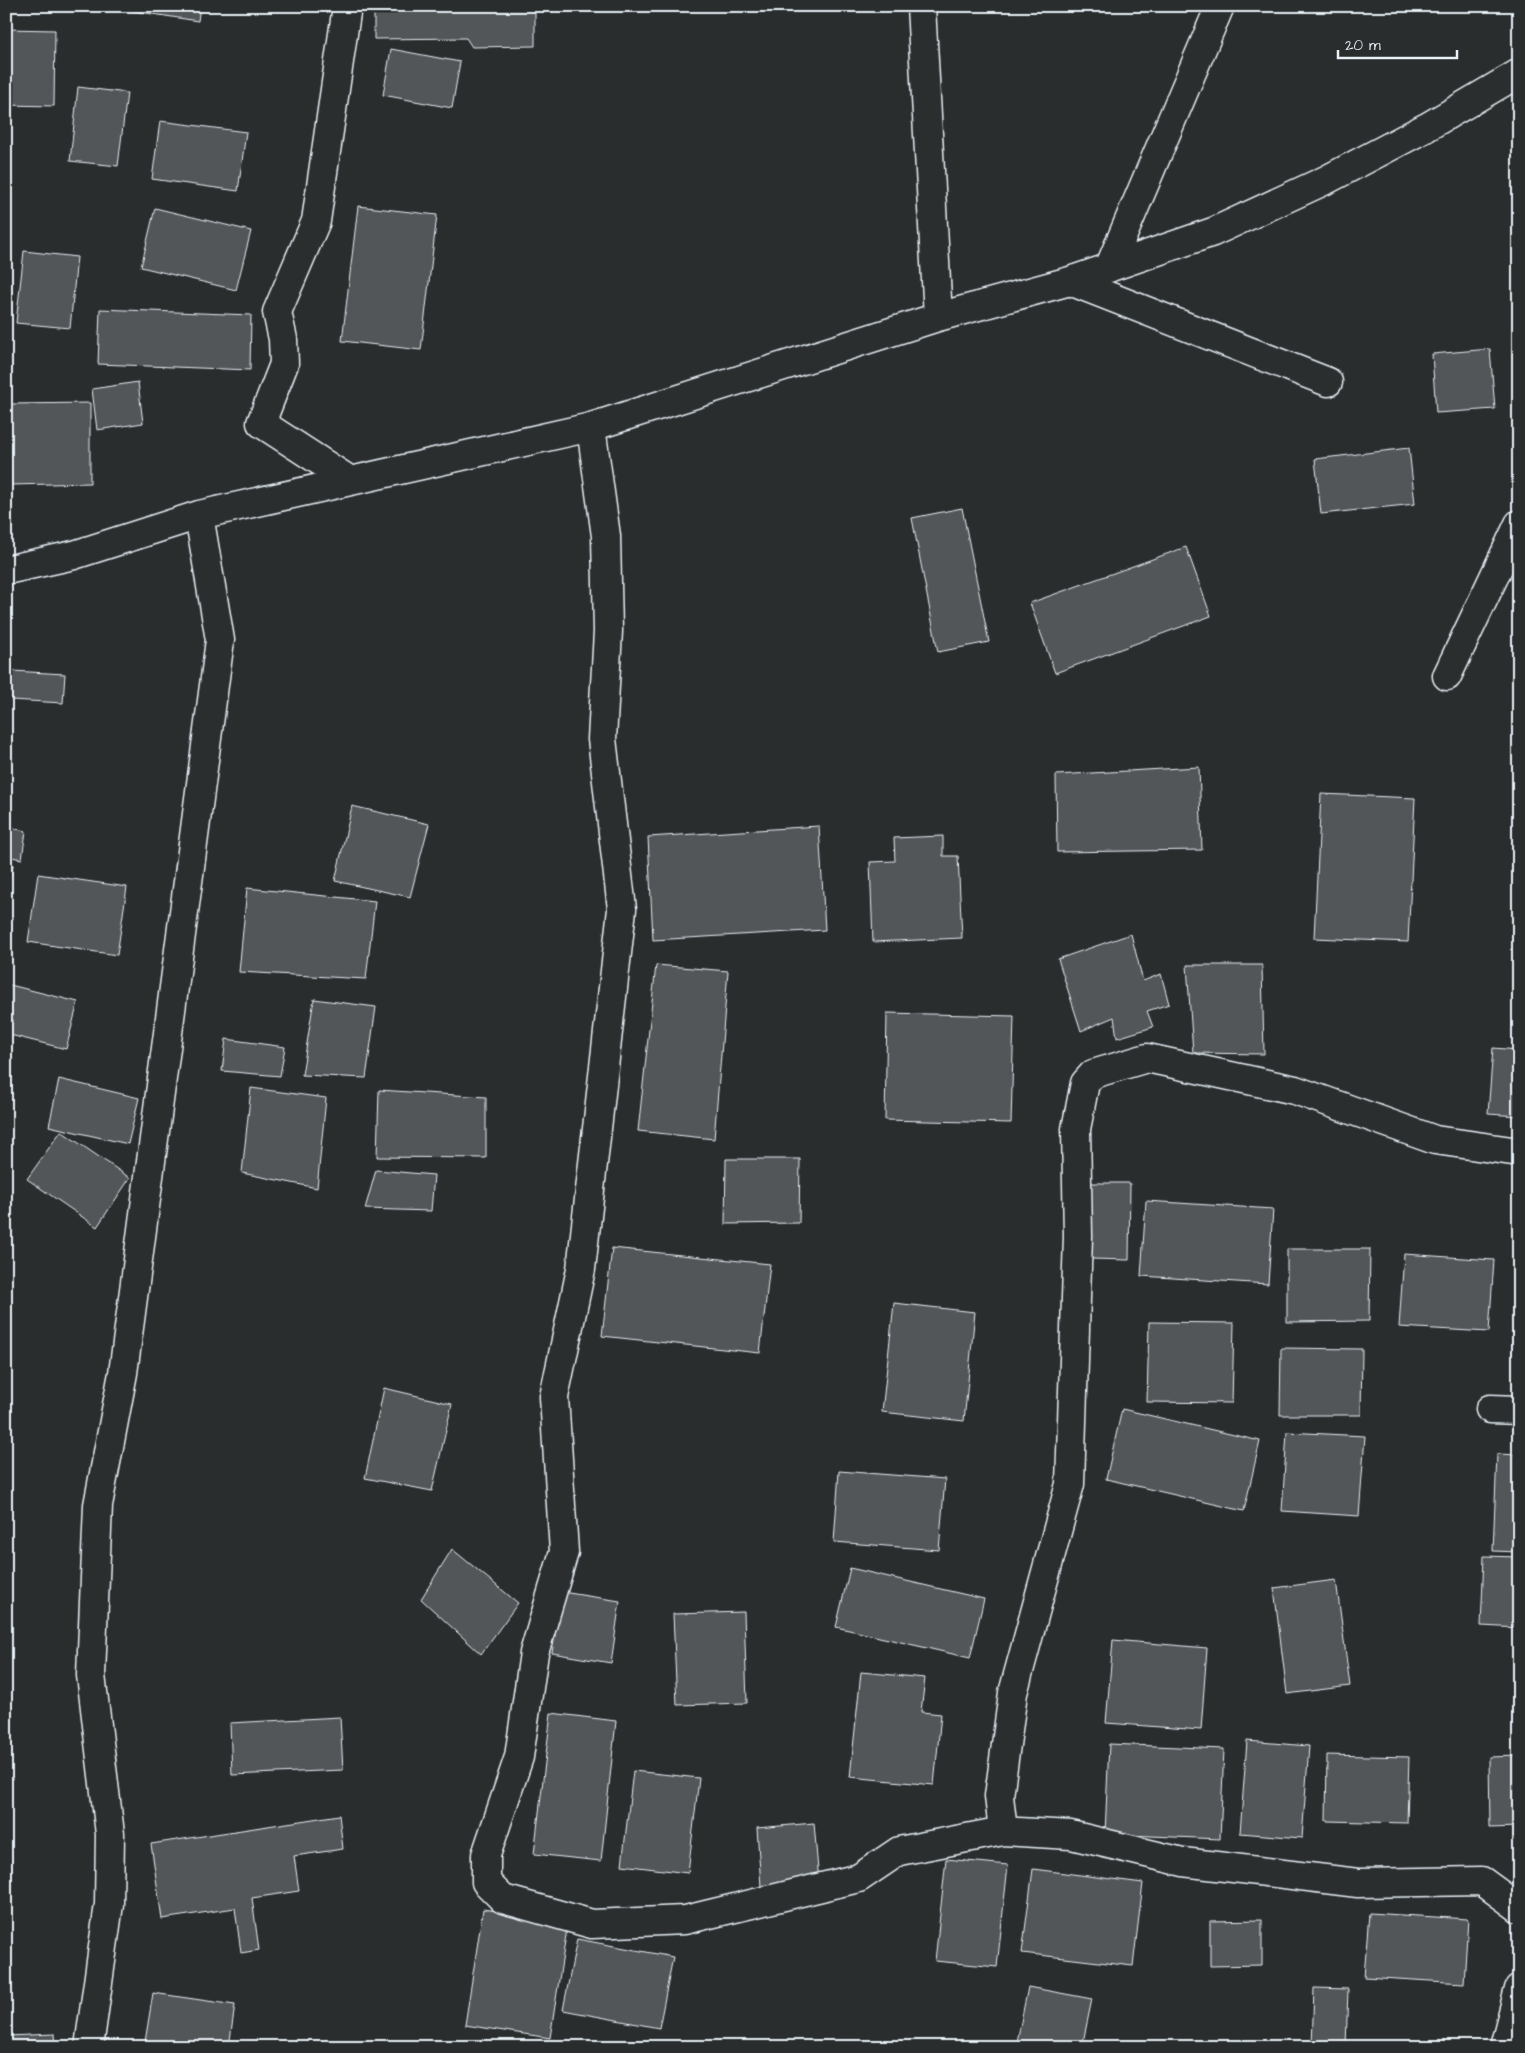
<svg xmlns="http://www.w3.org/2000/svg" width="1525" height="2053" font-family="'Architects Daughter',sans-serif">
	<rect width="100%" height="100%" fill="#2a2d2e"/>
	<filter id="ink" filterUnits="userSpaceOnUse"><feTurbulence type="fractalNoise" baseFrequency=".02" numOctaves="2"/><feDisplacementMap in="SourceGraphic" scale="10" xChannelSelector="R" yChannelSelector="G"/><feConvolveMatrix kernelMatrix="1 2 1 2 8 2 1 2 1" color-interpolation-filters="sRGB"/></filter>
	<g filter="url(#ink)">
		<path fill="#535759" stroke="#e8f1f8" d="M133,6H200L198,21L133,11Z
			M374,6H535V46L472,47L466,38L374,39Z
			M6,29L55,30L54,106L6,105Z
			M391,49L460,62L452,108L383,95Z
			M78,87L127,93L118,166L70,161Z
			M160,121L246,132L238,191L152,179Z
			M358,206L437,215L421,350L342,341Z
			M155,208L251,231L236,290L141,267Z
			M24,251L77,257L70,328L16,323Z
			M100,309L251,315L250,370L98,364Z
			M1490,349L1495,409L1436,413L1432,354Z
			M138,382L143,423L97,430L92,389Z
			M90,403V483L11,485L10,404Z
			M1409,448L1415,504L1321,514L1315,459Z
			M962,508L989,642L938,652L912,518Z
			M1186,547L1211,616L1055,673L1030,603Z
			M12,671L65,674L63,703L11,700Z
			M1199,767L1202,850L1057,852L1056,775Z
			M1321,794L1415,798L1408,942L1314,938Z
			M352,806L429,824L410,897L335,881Z
			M819,826L825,930L653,940L648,837Z
			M6,827L26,831L22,859L6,856Z
			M943,836V856H958L962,938L873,942L870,862L895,861L894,838Z
			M6,864L13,865L6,902Z
			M38,874L127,887L117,955L28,942Z
			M247,888L375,901L366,979L239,972Z
			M1131,934L1143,981L1161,974L1169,1004L1147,1011L1153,1027L1117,1038L1114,1017L1081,1031L1058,959Z
			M656,965L728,971L714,1139L638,1131Z
			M1187,965H1262L1264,1054L1193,1053Z
			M6,984L78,1002L66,1049L6,1034Z
			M314,999L376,1007L366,1078L302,1075Z
			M887,1013L1014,1016L1011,1123L885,1120Z
			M226,1039L285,1047L280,1076L222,1071Z
			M1493,1048L1519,1050V1116L1488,1114Z
			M59,1079L139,1098L128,1144L49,1126Z
			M251,1088L326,1098L317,1188L242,1173Z
			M379,1090L486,1097V1158L377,1157Z
			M61,1131L130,1178L97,1227L27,1179Z
			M726,1159H800L799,1223L725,1224Z
			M376,1170L434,1175L431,1211L365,1209Z
			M1091,1183H1130L1129,1260L1091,1259Z
			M1146,1201L1273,1209L1268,1284L1141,1276Z
			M612,1248L770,1264L760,1353L602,1336Z
			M1287,1249H1370L1369,1321L1287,1322Z
			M1404,1254L1494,1260L1489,1332L1399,1327Z
			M894,1303L975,1312L964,1421L882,1412Z
			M1149,1322L1234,1323L1232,1403L1147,1402Z
			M1281,1348L1362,1349L1361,1415H1280Z
			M384,1388L452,1404L432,1491L365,1478Z
			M1122,1409L1260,1441L1244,1511L1106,1479Z
			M1287,1432L1365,1436L1359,1516L1282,1511Z
			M1497,1454L1519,1455V1552L1493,1551Z
			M839,1471L945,1479L939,1550L834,1542Z
			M452,1549L518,1603L481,1654L421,1599Z
			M1484,1556L1519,1557V1628L1481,1626Z
			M850,1568L984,1599L970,1658L836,1627Z
			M1336,1580L1350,1686L1287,1694L1274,1588Z
			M562,1592L620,1601L611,1663L552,1653Z
			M744,1612L747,1703L677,1705L673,1614Z
			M1113,1640L1207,1648L1201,1730L1106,1723Z
			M861,1672L925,1678L921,1712L941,1714L934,1785L850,1777Z
			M551,1713L616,1721L601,1861L534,1854Z
			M340,1717L343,1770L232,1775L230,1723Z
			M1247,1741L1309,1746L1302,1838L1240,1833Z
			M1109,1744L1224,1749L1220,1839L1105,1834Z
			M1327,1755L1409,1757L1407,1823L1326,1821Z
			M1519,1756V1827L1490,1828L1489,1757Z
			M633,1771L699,1778L688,1873L622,1865Z
			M339,1815L343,1849L294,1856L299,1891L252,1898L259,1950L241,1953L235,1908L162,1919L151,1844Z
			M814,1823L819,1882L761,1887L757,1828Z
			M946,1859L1008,1865L997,1967L935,1961Z
			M1033,1869L1143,1883L1133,1966L1022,1953Z
			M483,1909L568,1922L550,2038L465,2025Z
			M1369,1913L1468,1919L1464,1983L1364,1977Z
			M1262,1920V1965L1210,1966V1921Z
			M577,1939L673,1957L659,2028L563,2010Z
			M1028,1987L1092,1999L1082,2047H1016Z
			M1314,1988L1348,1989L1346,2047H1312Z
			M153,1993L235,2005L229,2047H179L145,2042Z
			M55,2034L56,2047H6V2036Z"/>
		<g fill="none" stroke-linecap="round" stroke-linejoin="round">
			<g stroke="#e8f1f8" stroke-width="31">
				<path id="minor" d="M347,6L316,221L277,312L283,339L284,364L261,423L349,480
					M921,6L938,317
					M1109,268L1220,6
					M1070,281L1328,382
					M591,427L606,536L608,631L602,739L622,909L581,1269L554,1397L564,1552L534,1653L519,1757L486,1855V1882L503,1899L592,1924L685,1920L859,1878L899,1851L1003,1831
					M6,570L74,555L199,515L591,427L938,317L1070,281L1213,232L1328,179L1427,127L1519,73
					M1447,676L1519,524
					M1519,1152L1435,1140L1295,1090L1147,1058L1093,1074L1085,1083L1076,1129L1078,1236L1070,1484L1013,1693L999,1796L1003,1831L1071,1835L1183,1862L1358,1883L1482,1881L1519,1908
					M1490,1409L1519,1410
					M89,2047L109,1904L110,1834L91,1675L98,1505L123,1373L220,640L199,515
					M1504,2047L1519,1989"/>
			</g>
			<use href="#minor" stroke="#2a2d2e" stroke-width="28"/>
		</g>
	</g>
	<rect width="1525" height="2053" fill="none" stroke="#2a2d2e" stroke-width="25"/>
	<rect x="12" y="12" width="1500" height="2028" fill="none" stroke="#e8f1f8" stroke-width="2" filter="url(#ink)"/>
	<path d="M1338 50v8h119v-8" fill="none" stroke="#e8f1f8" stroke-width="2.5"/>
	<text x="1345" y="50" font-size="15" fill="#e8f1f8" stroke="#2a2d2e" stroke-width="4" paint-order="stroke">20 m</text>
</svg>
